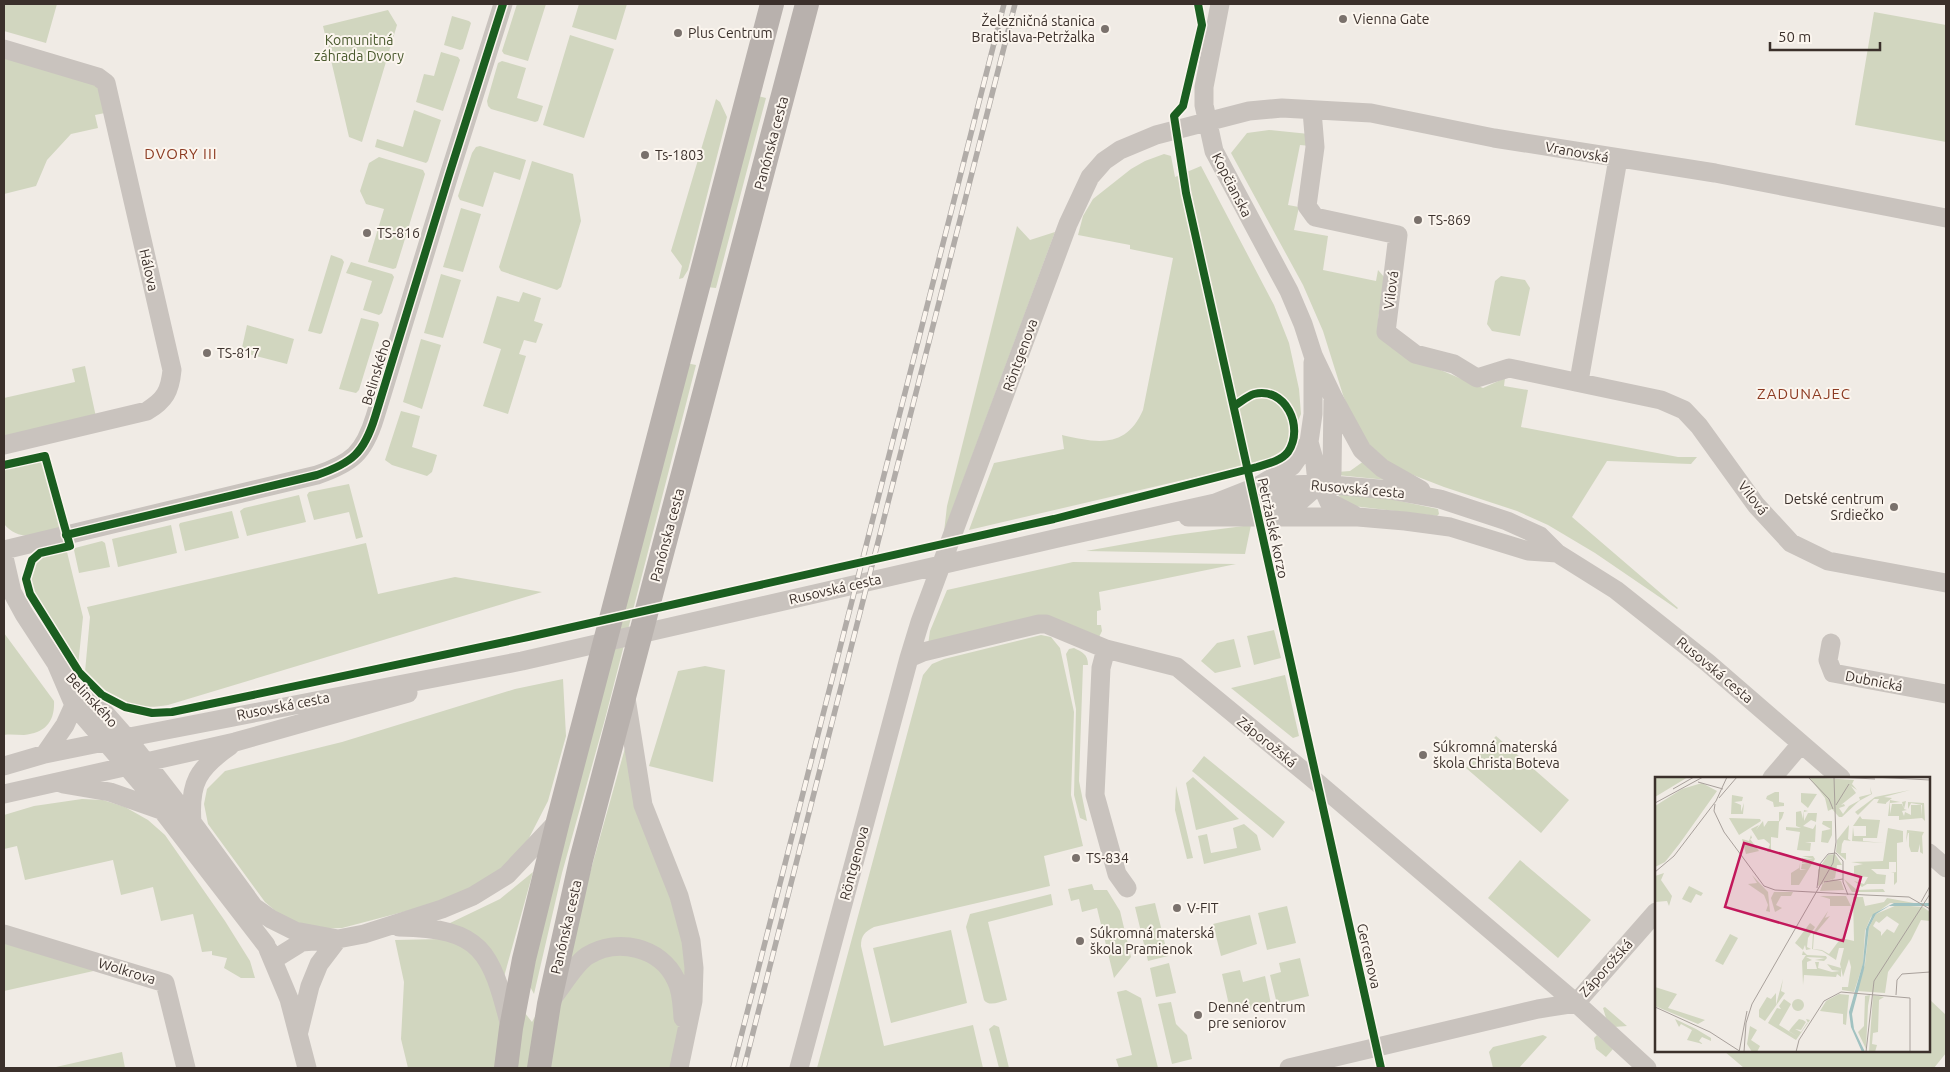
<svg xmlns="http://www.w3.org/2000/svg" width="1950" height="1072" font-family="Ubuntu,sans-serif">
	<rect width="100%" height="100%" fill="#f0ebe5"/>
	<path fill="#d1d6bf" d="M4,4H57L46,43L4,31Z
		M517,4H546L528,61L504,54L502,51Z
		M579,4H627L616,40L572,27Z
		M388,10L397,25L362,142L349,137L323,26Z
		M1874,12L1946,25V142L1855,125Z
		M452,16L469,21L471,23L463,49L460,50L444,45Z
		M570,35L614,49L584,138L543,125Z
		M441,52L458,57L460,60L443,111L416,102L424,74L434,76Z
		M4,55L91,81L99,88L105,113L95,115L98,128L71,134L47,160L36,186L4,194Z
		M502,61L526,68L517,98L543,106L538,121L535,122L491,109L488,106L487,101L498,63Z
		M758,96L766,98L716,288L707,287Z
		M716,99L720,102L727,117L688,270L683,278L679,279L682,266L671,251Z
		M414,110L441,120L428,161L426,163L375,147L377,139L403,147Z
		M1269,130L1309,134L1311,146L1300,145L1288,205L1299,207L1294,230L1328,236L1323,270L1376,281L1378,270L1385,278L1378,319V331L1424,363L1483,388L1505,378L1504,386L1528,390L1521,427L1678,457H1697L1691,464L1607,461L1572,517L1678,608L1677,609L1595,553L1548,525L1517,511L1444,487L1395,468L1359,435L1343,395L1323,331L1303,285L1231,153L1247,133Z
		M480,146L526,160L520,180L494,172L483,207L460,200L458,196L472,153L476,147Z
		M1164,154L1171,156L1175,177L1201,166L1274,305L1289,343L1299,389L1301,414L1286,449L1273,459L969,530L994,463L1064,449L1062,435C1097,443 1126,449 1143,410L1173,258L1130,249V245L1078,235L1083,216L1093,199L1131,169L1145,161Z
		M379,157L423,170L425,174L396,268L393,269L368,262L384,209L366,204L360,191L369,163Z
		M532,161L573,174L581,221L561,287L557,290L501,271L499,267Z
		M461,208L481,214L463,272L443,267Z
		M1017,226L1030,240L1055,232L944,532L947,506Z
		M331,255L342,259L344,262L322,333L320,334L308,331Z
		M351,262L392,274L394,277L382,313L379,315L363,310L372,281L346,273Z
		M441,274L461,280L443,338L424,333Z
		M1501,276L1525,280L1530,288L1520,336L1492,331L1487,324L1495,281Z
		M523,292L541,298L534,321L543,324L536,343L524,340L519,354L526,356L508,414L483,406L501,349L483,343L497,296L519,302Z
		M361,318L378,322L379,325L359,390L356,393L339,389Z
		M247,325L294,339L287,364L241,352Z
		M421,339L441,345L422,409L403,402Z
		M686,363L696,365L605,719L562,873L534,994L526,979Z
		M85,366L96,417L4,439V398L75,382L72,369Z
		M401,411L420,416L412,447L437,455L432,472L427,476L392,465L385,460Z
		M43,460L60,529C39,534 20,543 4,524V468Z
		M1364,461L1387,480L1337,475V472L1350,471Z
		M349,484L363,537L356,539L349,512L314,520L307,495L309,492Z
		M1338,494L1385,498L1438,509L1439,514L1437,516L1353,506L1341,499Z
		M299,495L306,522L247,536L240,511L244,508Z
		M232,511L239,538L185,551L179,525L180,523Z
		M171,525L177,553L118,567L112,539Z
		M1251,525L1245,554L1086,551L1175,535Z
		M102,541L105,543L110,567L79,573L74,550L75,548Z
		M366,543L378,594L455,577L542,592L168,705C130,712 111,698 85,672L90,617L87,607Z
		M65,550L67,552L83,617L78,666L30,585L32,568L38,558L42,555Z
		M1073,562L1236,564L1099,592L1101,610L1097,611V625H1101L1102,631L1099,637L1049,619L928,645L930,631L947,590Z
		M1274,630L1281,658L1254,665L1247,636Z
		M4,633L54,701C55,722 45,733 24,735C17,735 10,734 4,735Z
		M1041,635L1051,637L1060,648L1074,712L1071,795L1083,846L1044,856L1050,886L874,927C865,932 861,935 861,946L884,1046L973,1025L983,1068H817L923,675L932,664L944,659Z
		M1234,639L1241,667L1215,673L1201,661L1217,643Z
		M1074,648C1082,652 1088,654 1088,665H1083L1079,781L1087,821L1080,818L1074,795L1076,709L1066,654L1069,649Z
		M705,666L725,670L713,782L649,766L678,671Z
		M1285,675L1299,736L1293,738L1231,688Z
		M563,679L566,736L548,801L529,838L510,862L475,887L441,902L342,928L313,929L286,920L265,902L208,824L204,804L207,789L225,771L342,742L515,689Z
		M1496,736L1569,800L1541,833L1466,768Z
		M627,741L678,912L688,979L671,1068H408L401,1039L404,982L395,940L443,939L448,924L500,899L533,872L502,984L532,1022L565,962Z
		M1204,756L1285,822L1273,838L1192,771Z
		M1193,777L1239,819L1196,830L1186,783Z
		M1176,786L1193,858L1187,859L1175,810Z
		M82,799L103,800L125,807L148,820L165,835L225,921L250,961L255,978H241L224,968L227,958L212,955V951L202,952L193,914L161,921L153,887L121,895L113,860L25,880L17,846L4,849V815L34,806Z
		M1244,824L1257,835L1261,850L1204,864L1198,836L1207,834L1211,853L1237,848L1233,828Z
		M1520,860L1591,920L1558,958L1488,898Z
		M1092,884L1094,890H1107L1120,911L1131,957L1114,978L1097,908L1082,912L1079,899L1071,901L1068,889Z
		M1051,894L1053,905L988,922L1007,1000C999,1002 989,1007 984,1000L966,927L970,914Z
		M1155,903L1168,956L1148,961L1135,907Z
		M1287,906L1296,943L1267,950L1258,913Z
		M1250,915L1257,944L1221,956L1213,924Z
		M951,930L967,1003L891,1023L873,948Z
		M4,940L98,970L4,991Z
		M1300,958L1309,996L1277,1004L1270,975L1281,972L1279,963Z
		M1169,963L1176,993L1156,997L1150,968Z
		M1240,970L1243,982L1265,976L1271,1004L1231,1014L1222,974Z
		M1126,990L1141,998L1158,1068H1119L1116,1059L1132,1055L1117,992Z
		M1929,999L1946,1015V1053L1934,1068H1744L1724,1051H1929Z
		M1171,1002L1176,1024L1187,1035L1192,1059L1172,1064L1158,1004Z
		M1605,1007L1627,1026L1614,1027L1606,1018L1603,1008Z
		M994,1025L999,1027L1009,1068H999L989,1029Z
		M1543,1035L1547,1037L1519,1068H1493L1489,1052L1493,1047Z
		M1597,1035L1613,1049L1606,1057L1596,1049L1594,1038Z
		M122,1052L125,1068H50L56,1067Z"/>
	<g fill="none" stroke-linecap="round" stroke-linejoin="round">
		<path stroke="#c9c3be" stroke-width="19" d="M1220,4L1204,87V105L1214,151L1289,291L1303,324L1313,355L1333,397L1362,450L1382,468L1421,490
			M4,49L98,77L106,83L172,370C170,391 165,400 147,411L4,445
			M1312,111L1315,147L1307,206L1315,217L1398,235L1386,332L1415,354L1454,364L1477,378L1509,368L1661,400L1684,410L1699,426L1756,505L1791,543L1828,561L1946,583
			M1313,362V414L1309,442L1315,463L1316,473L1329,502L1354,515
			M1579,381L1618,159
			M1260,485L1292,466L1309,442
			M1227,503L1300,501L1332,473L1333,398
			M1188,517H1358L1405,521L1450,527L1528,551L1557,553
			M4,550L317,475C352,463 364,453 375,417L449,175L503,4
			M4,557L12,592L24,614L56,663L74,705L141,783L266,945
			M1831,643L1828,660L1833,673L1946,694
			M1106,649L1101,668L1095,795L1117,874L1127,888
			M909,658L923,652L1039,624H1046L1106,649L1177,667L1319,784L1576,1003L1656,912
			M63,670L104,712L126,737L192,822L254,907L271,919L295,931L338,939
			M626,698L643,805L679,896L691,941L694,968L693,1001L679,1068
			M45,754L65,725L74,705
			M4,766L45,754L104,742L522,661L1058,538L1215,503L1258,486L1321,484L1390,490L1440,499L1507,521L1540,536L1557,553L1616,590L1708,663L1841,778
			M1772,778L1801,744
			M63,784L110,792L161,810
			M4,794L235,742L408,693
			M192,822C189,783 198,768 230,746
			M1929,853L1946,868
			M399,927C482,928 491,951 510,1026
			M4,934L165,983L186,1068
			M268,949L289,999L307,1068
			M273,960L302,942L338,939L364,934L442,909L473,896L507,875L557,822
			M551,1000C562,987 574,965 587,956C617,937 661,947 676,980C682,991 682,1005 683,1018
			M299,1031L310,986L319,964L338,939
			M799,1068L909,658L920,622L1068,224L1090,177L1104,161L1120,150L1156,135L1249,111L1282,108L1371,113L1494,138L1715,173L1946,218
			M1289,1068L1538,1009L1576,1003L1647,1068"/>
		<path stroke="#b8b1ad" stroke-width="24" d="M506,1068L511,1028L524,959L558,821L772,4
			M539,1068L549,1004L581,860L807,4"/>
		<g stroke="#b1aca8" stroke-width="5.5">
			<path id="rail" d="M733,1068L1004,4
				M744,1068L1015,4"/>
		</g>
		<use href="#rail" stroke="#fbf5ee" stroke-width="4" stroke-dasharray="11" stroke-linecap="butt"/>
		<g stroke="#fbf5ee" stroke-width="11">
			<path id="cycleway" d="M1198,4L1202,25L1183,106L1174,116L1186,193C1251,485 1316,777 1381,1068
				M4,465L45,456L70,546L40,553L32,560L26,579L30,594L79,672L102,695L125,707L152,713L172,712L528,637L1054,519L1257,467C1267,464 1281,461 1288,452C1305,427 1285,386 1254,394C1247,396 1240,403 1234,406
				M66,535L317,475C352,463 364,453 375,417L449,175L503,4"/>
		</g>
		<use href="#cycleway" stroke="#1b5e20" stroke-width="8"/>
	</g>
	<g fill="#7a716c" stroke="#fbf5ee" stroke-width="2">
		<circle cx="1343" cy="19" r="5"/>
		<circle cx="1105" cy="29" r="5"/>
		<circle cx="678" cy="33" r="5"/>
		<circle cx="645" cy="155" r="5"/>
		<circle cx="1418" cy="220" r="5"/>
		<circle cx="367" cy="233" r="5"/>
		<circle cx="207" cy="353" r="5"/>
		<circle cx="1894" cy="507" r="5"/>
		<circle cx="1423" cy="755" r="5"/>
		<circle cx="1076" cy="858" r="5"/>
		<circle cx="1177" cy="908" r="5"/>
		<circle cx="1080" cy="941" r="5"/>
		<circle cx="1198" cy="1015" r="5"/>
	</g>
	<g text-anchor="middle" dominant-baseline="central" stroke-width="4" stroke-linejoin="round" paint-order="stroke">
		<g font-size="14" fill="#3b302b" stroke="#fbf5ee" text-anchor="start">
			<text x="1353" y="19">Vienna Gate</text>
			<text x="1095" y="21" text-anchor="end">Železničná stanica<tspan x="1095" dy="16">Bratislava-Petržalka</tspan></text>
			<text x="688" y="33">Plus Centrum</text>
			<text x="655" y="155">Ts-1803</text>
			<text x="1428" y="220">TS-869</text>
			<text x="377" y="233">TS-816</text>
			<text x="217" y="353">TS-817</text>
			<text x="1884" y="499" text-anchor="end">Detské centrum<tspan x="1884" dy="16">Srdiečko</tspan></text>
			<text x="1433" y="747">Súkromná materská<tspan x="1433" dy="16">škola Christa Boteva</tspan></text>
			<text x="1086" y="858">TS-834</text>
			<text x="1187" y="908">V-FIT</text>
			<text x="1090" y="933">Súkromná materská<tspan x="1090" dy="16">škola Pramienok</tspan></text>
			<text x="1208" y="1007">Denné centrum<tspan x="1208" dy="16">pre seniorov</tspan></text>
		</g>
		<g font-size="14" fill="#4a5a2e" stroke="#fbf5ee">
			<text x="359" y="40">Komunitná<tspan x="359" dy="16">záhrada Dvory</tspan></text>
		</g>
		<g font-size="14" fill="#3b302b" stroke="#fbf5ee">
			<text transform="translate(771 143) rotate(-75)">Panónska cesta</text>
			<text transform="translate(1577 152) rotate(10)">Vranovská</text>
			<text transform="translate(1232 185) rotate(63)">Kopčianska</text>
			<text transform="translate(149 270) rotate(77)">Hálova</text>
			<text transform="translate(1391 290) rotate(-83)">Vilová</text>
			<text transform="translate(1020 355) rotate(-70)">Röntgenova</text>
			<text transform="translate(376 372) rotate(-73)">Belinského</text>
			<text transform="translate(1358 489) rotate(5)">Rusovská cesta</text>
			<text transform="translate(1753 498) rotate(52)">Vilová</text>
			<text transform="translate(1273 528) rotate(78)">Petržalské korzo</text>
			<text transform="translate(667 535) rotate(-75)">Panónska cesta</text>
			<text transform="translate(835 589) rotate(-13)">Rusovská cesta</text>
			<text transform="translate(1715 670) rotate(40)">Rusovská cesta</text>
			<text transform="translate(1874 681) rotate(11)">Dubnická</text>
			<text transform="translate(92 700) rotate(47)">Belinského</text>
			<text transform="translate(283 706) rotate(-11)">Rusovská cesta</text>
			<text transform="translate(1267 742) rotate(39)">Záporožská</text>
			<text transform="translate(854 863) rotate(-75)">Röntgenova</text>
			<text transform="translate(566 927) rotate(-77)">Panónska cesta</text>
			<text transform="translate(1369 956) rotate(77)">Gercenova</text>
			<text transform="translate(1606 968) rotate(-48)">Záporožská</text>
			<text transform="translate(127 971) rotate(17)">Wolkrova</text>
		</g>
		<g font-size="15" letter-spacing="1" fill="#8c3b22" stroke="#fbf5ee">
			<text x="181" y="153">DVORY III</text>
			<text x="1804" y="393">ZADUNAJEC</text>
		</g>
	</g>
	<g transform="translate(1655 777)">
		<rect width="275" height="275" fill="#f0ebe5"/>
		<path d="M0,0H33L0,20ZM154,0L199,3L197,7L202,13L196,9L201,16L186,28L189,27L190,29L184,31L188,37L194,29L205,23L204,20L216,17L215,10L217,17L204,24L187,40H184L177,32L173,34L170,21ZM47,6L62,14L25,66L10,85L0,90V29L27,12ZM255,13L229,20L237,21L231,26V41V27L222,26L224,22H219L203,38L200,35L220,20ZM120,15H124V25L129,26V29L119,30L118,25L111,22L112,19ZM146,16L162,17L153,31L146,25ZM77,18L88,20L87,24L79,25L86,28V35L89,26L88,37H76ZM235,23L245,25L235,26V37L237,27H247L249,32L247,25L251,24L249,32L252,33L247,34L249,39L250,35L256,38V28H266L267,39V28L256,26L253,32V25L269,26L270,44L267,41L244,43V39H233ZM149,33L153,34L149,35V44L153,36H162L161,45L156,43L148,49L158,52L161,47L160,65H150L156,66L155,74L142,73L145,55L131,53V50L146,51L141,49V35L146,34L148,42ZM124,35H129L127,41L124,45L123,61L116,60V75H112L115,67L109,62L103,63L96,52L104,48L101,53L108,44L109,50L113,44H124ZM205,39L207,42L225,43L222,61H208V64L229,66L197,64L198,50L199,59H211V49H198ZM74,41L105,42L106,44L84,58ZM168,44H177V58L173,66L166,65L167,54L176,52L167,47ZM194,48L193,62L196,64L189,63L187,67L186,76H191V83L181,75L182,63ZM233,51L248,54V65L242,66V105L239,108V96H236L241,95V85H234V92H216L222,97L231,98L230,107H212L207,110L199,104L209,107L213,100L199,99V89L208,87L196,85L228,84ZM252,53L269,55L267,59L268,77L265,75V67L263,75H256L254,69V56L264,55L253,56L251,65ZM96,58L97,61L95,62L104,74L91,77L87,62L94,64ZM180,77L187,88H182L180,101L163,109V93L173,78ZM147,79H158L160,82L144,108H136V96L144,91V86L145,93H152L146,92L147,87L152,86H147V81L158,82ZM9,96L6,103L17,119L14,129L12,124L0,125V99ZM97,98L113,115L115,135L111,134L113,128L109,118L93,107L102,106ZM177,102L186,104L189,113L165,114L168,106ZM189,102L202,113L228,112L230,115H197ZM34,109L48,116L46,119L41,117L36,126L27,122ZM119,115H138L136,119H126L121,128L127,131L120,135L116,121ZM165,119H191L196,129H175V122ZM198,120H208L210,129L229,125L232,121L259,126H235L216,140L210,154L208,187L199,215L187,213V210H193L196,190L194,182L188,200L185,187L189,171H184L181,183L167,174L157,172L158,156L173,134L170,141L175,139L159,158L158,172L167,173L174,177L186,161L199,164ZM242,128L268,130L275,135V144L266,143L256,163L233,195L230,216L202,214L210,187L214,150L221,137ZM232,139L244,147L239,156L232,152L226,159V155L218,149L221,144L224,146ZM155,146L160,150L153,161L152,170L156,172L151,173L150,168L148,173L140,166ZM75,157L83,161L68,188L60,184ZM148,174L152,178L171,179L172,181L169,184L160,183L170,181L151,180L157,183L152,185V192H162L160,185H164L163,191L177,195L185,194L177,193L172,187L186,191V200L182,197L181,200L149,198L148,208L147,184L151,178H147ZM128,202L126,214L130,216L110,244L104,240V233L112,220L116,222L121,216V228ZM0,210L22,217L13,231L50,243L43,247L0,229ZM184,217L194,218L191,248L188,247V237L165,234L171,224ZM215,218L213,229L211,272L203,255L209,249L210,219ZM218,218L229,220L224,223L223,255L218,256L217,267L222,268L220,275H214ZM137 228a6 6 0 1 1 12 0a6 6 0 1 1-12 0ZM129,222L136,227L124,248L143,260L134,254L137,250L144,242L148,243L151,245L146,253L140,252L146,255L152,246H153L151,242L155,243L141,263L113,246L122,231L126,232L124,229ZM20,242L41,252L56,261V264L47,260L44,264L48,267L32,263L37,253L26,247L24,250ZM95,249L102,253L96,263L105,269L102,275H97L92,267Z" fill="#d1d6bf" fill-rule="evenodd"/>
		<path d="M239,126H275V129H234L221,137L214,150L209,192L197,237L199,252L210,275H207L196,250L194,235L208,186L211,152L218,137Z" fill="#a1c2c1"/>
		<path fill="none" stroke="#a8a09b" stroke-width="1" d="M153,0L174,22L178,32M182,0L220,2M218,0L275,3M43,5L68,12M18,12L39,0M64,21L82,0M0,26L48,0M60,27L59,34L69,55L109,109L120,113L211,118M181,28L194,7M0,95L19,79L61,24L72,0M169,105L188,102M162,111L165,87L173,77L181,76L188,84V105L193,118M211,118L254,120L275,132M266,125L275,109M241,218L242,203L247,197L275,195M0,230L55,255L86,275M84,275L92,234M89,275L91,246L97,227L178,86L181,65L179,0M141,275L144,263L169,224L186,215L255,221V275M211,275L219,204L275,117"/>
		<path fill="#c2185b" fill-opacity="0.15" stroke="#c2185b" stroke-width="2.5" d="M89,66L206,100L188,164L70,130Z"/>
		<rect width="275" height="275" fill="none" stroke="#3b302b" stroke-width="2.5"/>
	</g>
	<rect width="1950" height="1072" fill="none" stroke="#3b302b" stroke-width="10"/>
	<path d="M1770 42v8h110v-8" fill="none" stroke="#3b302b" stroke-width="2.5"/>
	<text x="1778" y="42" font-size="15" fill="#3b302b" stroke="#fbf5ee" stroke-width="4" paint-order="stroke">50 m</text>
</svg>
